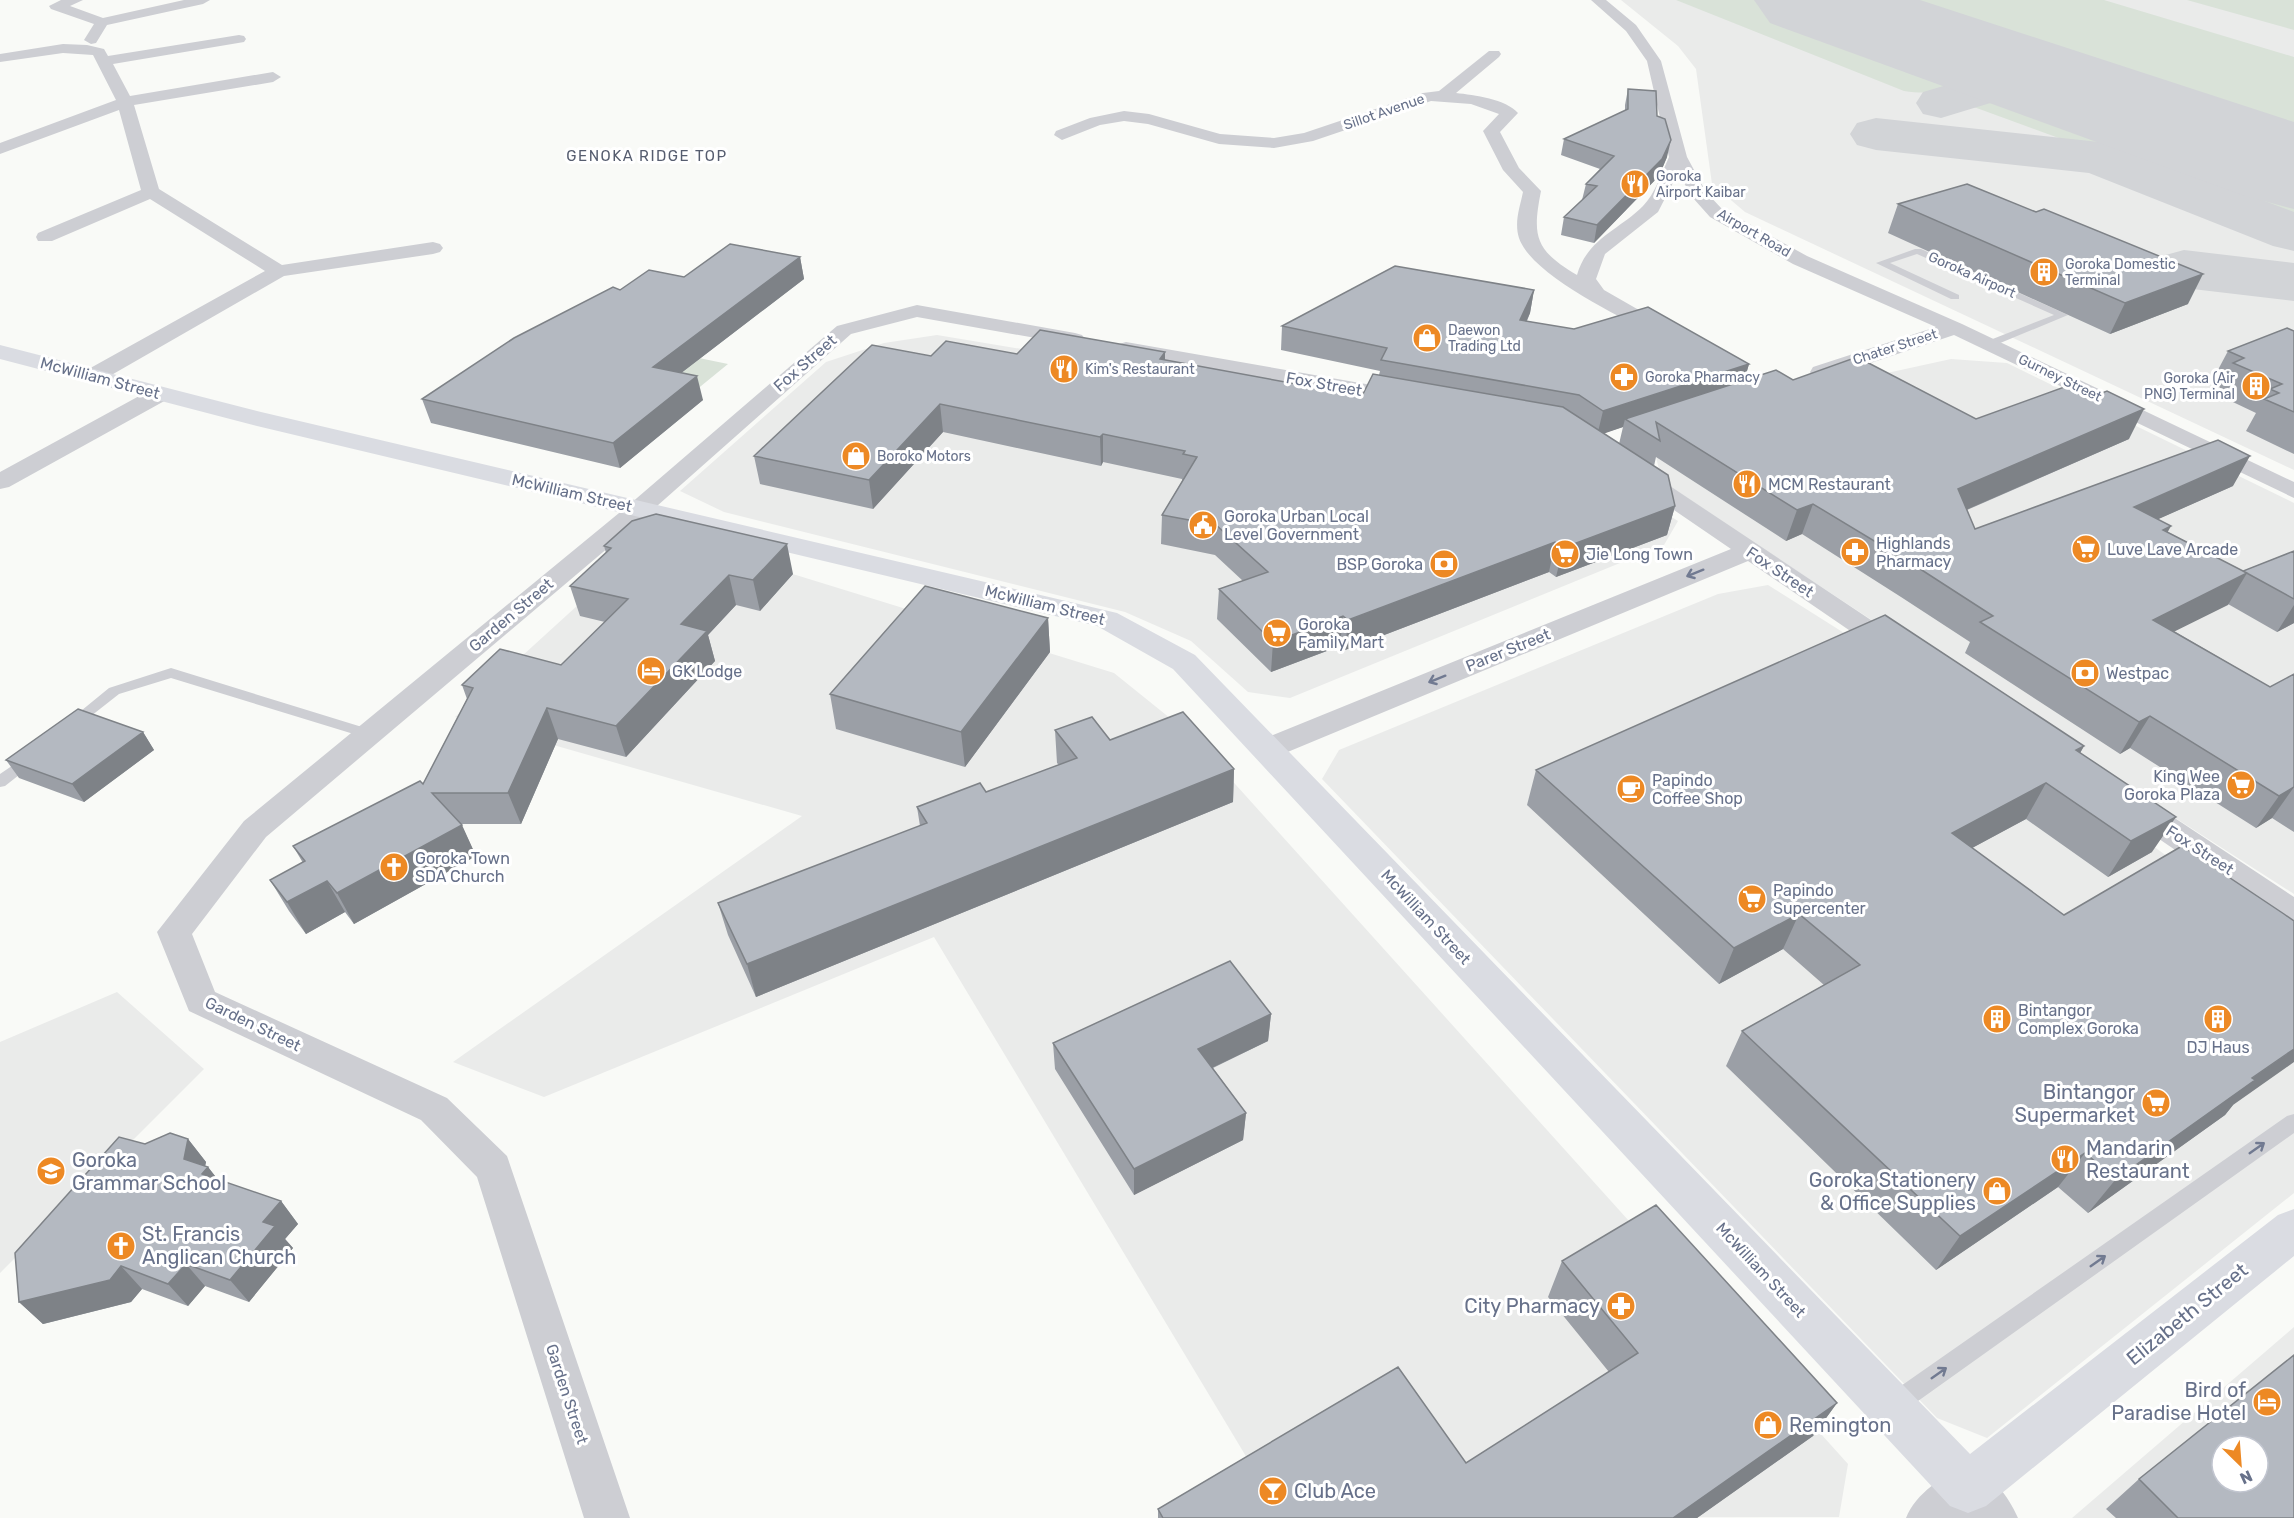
<svg xmlns="http://www.w3.org/2000/svg" width="2294" height="1518" font-family="Rubik,sans-serif">
	<rect width="100%" height="100%" fill="#f9faf7"/>
	<path fill="#eaebea" fill-rule="evenodd" d="M1621,0H2294V470L1745,212L1712,184L1696,69L1678,46Z
		M937,335L1064,356L1554,444L1678,521L1664,545L1290,698L1248,692L1191,641L1125,612L724,512L680,491L826,362L884,343Z
		M1951,359L2007,363L2294,503V894L2060,744L1662,482L1656,457L1887,373Z
		M646,543L796,575L1114,673L1191,735L1848,1464L1839,1517L1171,1518L1250,1463L934,937L544,1097L453,1062L802,816L455,717Z
		M1768,585L1871,650L2064,781L2294,949V1193L1987,1438L1937,1418L1322,779L1339,750L1718,594Z
		M117,992L204,1069L0,1273V1042Z
		M2294,1327V1518H2072ZM2222,1446H2258V1482H2222Z"/>
	<path fill="#d9e2d8" d="M1676,0H1787L1971,63L1983,70L1987,78C1956,88 1937,96 1904,91Z
		M1833,0H2104L2294,57V158Z
		M2187,0H2294V31V30Z
		M2030,86L2294,176V224L1963,103L2010,88Z
		M636,345L728,364L690,395Z"/>
	<g fill="none" stroke-linecap="round" stroke-linejoin="round">
		<path fill="#d2d4d7" fill-rule="evenodd" d="M2029,61L2046,66L2053,76L2046,86L1941,118L1923,114L1916,103L1923,92Z
			M1876,118L2099,142L2118,146L2294,212V251L2273,246L2089,173L1876,150L1857,145L1850,134L1857,123Z
			M2184,250L2294,263V301L2184,288L2162,282L2153,269L2162,256Z"/>
		<path fill="#d2d4d7" fill-rule="evenodd" d="M1754,0H1920L2294,122V209L2245,196L1770,23Z"/>
		<path fill="#cdced3" fill-rule="evenodd" d="M1915,249H1921L2068,315L1993,346H1985V342L2054,315L1917,254L1890,263L1959,295V299H1951L1876,263Z
			M171,668L375,731L377,734L370,739L171,678L119,694L77,727L72,729L65,724L109,688Z
			M28,755L36,760L33,764L5,786L0,787V774Z
			M2294,1114V1133L1904,1411L1896,1414L1888,1411L1885,1403L1888,1395L2287,1116Z"/>
		<path fill="#cdced3" fill-rule="evenodd" d="M61,0H83L70,6L103,18L184,0H210L203,4L107,25L96,43L91,44L84,40L94,24L51,9L49,6Z
			M1591,0H1606L1636,25L1661,61L1687,157L1706,192L1722,209L1807,256L1962,324L2294,482V498L1954,335L1829,377L1821,379L1813,377L1810,372L1813,367L1936,327L1793,264L1710,217L1693,198L1678,173L1658,212L1605,254L1596,279L1604,290L1672,329L1675,333L1672,337L1665,339L1658,337C1622,317 1532,276 1519,238C1514,222 1520,207 1523,192L1503,170L1483,131L1499,114L1471,104L1431,101L1313,141L1274,148L1219,144L1148,124L1124,121L1100,125L1062,140L1054,135L1056,131L1090,118L1124,111L1149,114L1220,134L1274,138L1304,133L1423,93L1439,91L1489,51H1499L1501,54L1499,57L1456,93C1474,95 1506,99 1518,113L1500,132L1519,168L1541,191C1532,237 1535,250 1577,275C1587,239 1619,230 1643,206C1655,194 1662,172 1669,157L1647,61L1626,31Z
			M239,35L244,36L246,39L244,42L113,64L130,96L273,72L281,77L273,82L134,105L159,189L282,265L433,242L440,244L443,248L440,252L433,254L284,276L101,381L93,383L85,381L82,376L85,371L265,271L150,199L52,241H38L36,237L38,233L141,190L119,110L0,154V143L116,100L93,55L63,53L0,62V54L63,44L87,45L104,49L108,56Z
			M917,305L1075,333L1082,335L1085,339L1082,343L1075,345L917,317L851,334L648,514L266,837L192,934L215,992L447,1098L507,1156L630,1518H584L477,1177L421,1120L189,1011L157,932L244,821L630,504L837,326Z
			M1126,342L1406,391L1414,393L1417,398L1414,403L1406,405L1119,352L1115,348L1119,344Z
			M160,387L168,389L171,394L168,399L9,487L0,489V472L152,389Z
			M1641,470L1649,472L1904,642L1908,648L1904,654L1894,657L1884,654L1748,561L1278,756L1267,759L1256,756L1252,749L1256,742L1731,549L1633,482L1629,477L1633,472Z
			M2135,796L2146,799L2294,897V927L2282,923L2124,815L2119,807L2124,799Z
			M1968,1465C1992,1475 2008,1495 2018,1518H1906C1916,1493 1943,1476 1968,1465Z"/>
		<path fill="#dadce2" fill-rule="evenodd" d="M0,345L261,412L1117,613L1195,655L1970,1454L2278,1215L2294,1209V1256L1986,1506L1968,1513L1950,1506L1173,669L1097,626L257,426L0,359Z"/>
	</g>
	<path fill="#9b9fa6" fill-rule="evenodd" d="M1628,89L1657,116L1667,157L1659,176L1594,243L1561,235L1564,217L1582,200L1586,184L1600,169L1561,155L1564,139L1625,111V105Z
		M1898,204L2188,304L2110,334L1888,233Z
		M800,257L804,279L681,373L703,400L620,468L431,423L422,399L620,290L684,277Z
		M1534,290L1530,313L1527,321L1749,364L1744,381L1793,380L1976,419L2129,439L1967,510L1975,529L2233,486L2158,519L2168,532L2243,571L2294,551V623L2277,632L2228,604L2174,631L2270,687L2294,674V832L2272,818L2256,828L2130,748L2120,754L1965,653L1970,642L1901,597L1802,534L1786,541L1656,457L1654,466L1675,506L1667,535L1556,577L1549,572L1345,650L1340,646L1271,672L1217,619L1219,589L1243,581L1215,555L1161,544L1162,515L1182,481V479L1103,462L1101,466L943,432L873,509L760,484L754,456L931,356L1165,352V360L1362,396L1379,375L1380,371L1281,350L1282,326ZM1623,427L1619,444L1604,433Z
		M2294,331V454L2246,431L2256,413L2216,394L2220,387L2211,383L2228,351Z
		M604,546L793,574L760,611L736,605L708,635L715,661L626,757L558,739L521,824H461L476,856L354,924L345,912L306,934L289,911L270,880L303,863L293,846L423,784L467,699L462,685L561,665L605,622L580,616L570,586L606,553Z
		M1048,618L1050,652L965,767L836,729L830,694Z
		M1055,730L1110,740L1234,769L1233,802L756,997L728,935L718,903L920,826L917,807L986,792L1059,765L1057,763Z
		M143,732L154,750L84,802L19,778L6,760Z
		M2084,746L2080,753L2152,852L2108,877L2026,819L1972,848L2233,1105L2225,1115L2088,1213L2058,1187L1936,1270L1726,1066L1742,1031L1824,985L1783,949L1719,984L1527,805L1536,770Z
		M1271,1014L1268,1041L1213,1068L1246,1113L1243,1140L1134,1195L1055,1069L1053,1043Z
		M188,1139L206,1162L205,1166L208,1167L218,1180L281,1201L298,1224L285,1239L293,1248L249,1302L205,1286L188,1306L142,1289L131,1302L43,1324L19,1302L145,1144Z
		M1562,1261L1837,1403L1813,1436L1697,1518H1158V1509L1466,1463L1609,1372L1548,1297Z
		M2139,1479L2294,1518H2116L2106,1509Z"/>
	<path fill="#7e8287" d="M1671,140L1667,157L1659,176L1594,243L1597,225Z
		M800,257L804,279L659,390L653,367Z
		M2203,274L2188,304L2110,334L2125,303Z
		M1534,290L1530,313L1516,344L1520,320Z
		M1165,352V380L1160,359Z
		M1749,364L1742,388L1625,419L1623,427L1597,436L1603,411Z
		M697,376L703,400L620,468L613,443Z
		M940,404L943,432L873,509L869,480Z
		M2144,409L2129,439L1945,519L1958,489Z
		M1103,434V462L1101,466L1100,437Z
		M2250,456L2233,486L2118,537L2134,507Z
		M1813,504L1802,534L1786,541L1797,510Z
		M1675,506L1667,535L1556,577L1563,548Z
		M2171,526L2154,557L2163,530Z
		M1555,542L1549,572L1345,650L1348,620Z
		M787,544L793,574L760,611L753,580Z
		M2247,573L2228,605L2135,651L2153,620Z
		M729,575L736,605L708,635L715,661L626,757L616,726L681,624Z
		M2294,605V623L2277,632Z
		M1343,616L1340,646L1271,672L1273,642Z
		M1048,618L1050,652L965,767L961,732Z
		M547,708L558,739L521,824L508,793Z
		M2150,716L2130,748L2120,754L2139,722Z
		M143,732L154,750L84,802L72,784Z
		M2084,746L2064,781L2076,750Z
		M1234,769L1233,802L756,997L747,964Z
		M2046,783L2026,819L1933,869L1952,833Z
		M2294,787L2272,818L2256,828L2279,796Z
		M2176,817L2152,852L2108,877L2131,841Z
		M462,825L476,856L354,924L337,893Z
		M327,881L345,912L306,934L287,902Z
		M1799,914L1783,949L1719,984L1734,948Z
		M1271,1014L1268,1041L1197,1075L1198,1049Z
		M2294,1049V1062L2233,1105L2225,1115L2088,1213L2116,1179L2252,1078Z
		M1246,1113L1243,1140L1134,1195V1169Z
		M188,1139L206,1162L204,1171L208,1167L226,1190L220,1197L184,1159Z
		M2085,1153L2058,1187L1936,1270L1960,1236Z
		M281,1201L298,1224L285,1239L293,1248L249,1302L230,1280L263,1222Z
		M186,1264L205,1286L188,1306L168,1284Z
		M121,1266L142,1289L131,1302L43,1324L19,1302Z
		M1837,1403L1813,1436L1697,1518H1673Z"/>
	<path fill="#b4b9c1" stroke="#7e8287" stroke-width="1.5" fill-rule="evenodd" d="M1628,89L1656,91L1657,116L1665,119L1671,140L1662,159L1597,225L1564,217L1597,186L1586,184L1614,156L1564,139L1628,109Z
		M1967,184L2036,212L2044,209L2203,274L2125,303L1898,204Z
		M730,244L800,257L653,367L697,376L613,443L422,399L514,338L613,287L620,290L649,270L684,277Z
		M1395,266L1534,290L1520,320L1574,329L1648,307L1749,364L1603,411L1579,395L1381,360L1387,348L1282,326Z
		M2287,328L2294,331V412L2264,399L2279,393L2270,389L2282,384L2233,363L2244,358L2228,351Z
		M1040,330L1165,352L1160,359L1362,396L1373,374L1563,407L1668,475L1675,506L1563,548L1555,542L1348,620L1343,616L1273,642L1219,589L1268,572L1216,525L1162,515L1197,457L1183,454L1185,451L1103,434L1100,437L940,404L869,480L754,456L872,345L931,356L946,341L1017,354Z
		M1857,357L1976,419L2067,386L2089,398L2107,391L2144,409L1958,489L1975,529L2218,440L2250,456L2134,507L2171,526L2163,530L2247,573L2153,620L2270,687L2294,674V787L2279,796L2150,716L2139,722L1980,622L1993,616L1914,565L1813,504L1797,510L1656,422L1660,441L1625,419L1776,370L1793,380Z
		M656,514L787,544L753,580L729,575L681,624L707,631L616,726L547,708L508,793H432L462,825L337,893L327,881L287,902L270,880L305,861L293,846L420,781L423,784L473,688L462,685L500,649L561,665L628,599L570,586L611,548L604,546L632,521Z
		M2294,551V599L2243,571Z
		M925,586L1048,618L961,732L830,694Z
		M1885,615L2084,746L2076,750L2176,817L2131,841L2046,783L1952,833L2064,915L2182,846L2284,914L2294,921V1049L2252,1078L2255,1080L2116,1179L2085,1153L1960,1236L1742,1031L1860,965L1799,914L1734,948L1536,770Z
		M78,709L143,732L72,784L6,760Z
		M1183,712L1234,769L747,964L718,903L927,823L917,807L980,783L986,792L1077,758L1055,730L1092,717L1110,740Z
		M1230,961L1271,1014L1198,1049L1246,1113L1134,1169L1053,1043Z
		M170,1133L188,1139L184,1159L208,1167L202,1174L281,1201L263,1222L275,1226L230,1280L186,1264L168,1284L121,1266L110,1280L19,1302L15,1253L119,1137L145,1144Z
		M1656,1205L1837,1403L1673,1518H1163L1158,1509L1398,1367L1466,1463L1638,1353L1562,1261Z
		M2294,1355V1518H2178L2139,1479ZM2222,1446H2258V1482H2222Z"/>
	<defs><path id="oneway-shaft" d="M-6 0H5M1.5-3L5.5 0L1.5 3" fill="none" stroke-width="1.6" stroke-linecap="round" stroke-linejoin="round" transform="scale(1.5)"/></defs>
	<g stroke="#717a91">
		<use href="#oneway-shaft" transform="translate(1695 573) rotate(158)"/>
		<use href="#oneway-shaft" transform="translate(1437 679) rotate(158)"/>
		<use href="#oneway-shaft" transform="translate(2257 1148) rotate(-35)"/>
		<use href="#oneway-shaft" transform="translate(2098 1261) rotate(-35)"/>
		<use href="#oneway-shaft" transform="translate(1939 1373) rotate(-35)"/>
	</g>
	<defs>
		<g id="restaurant-disc" transform="scale(1.5)"><circle r="9.5" fill="#ed8924" stroke="#fff"/><path d="M-5-6h1v4h1v-4h1v4h1v-4h1v5L-1.5 .5V6h-2V.5L-5-1ZM5-6V6H3V1.5H1.5Q1.5-4 5-6Z" fill="#fff"/></g>
		<g id="building-disc" transform="scale(1.5)"><circle r="9.5" fill="#ed8924" stroke="#fff"/><path d="M-4-6H4V6H1V3H-1V6H-4ZM-2.5-4.3h1.7v1.8h-1.7ZM.8-4.3h1.7v1.8H.8ZM-2.5-1h1.7V.8h-1.7ZM.8-1h1.7V.8H.8Z" fill="#fff"/></g>
		<g id="shop-disc" transform="scale(1.5)"><circle r="9.5" fill="#ed8924" stroke="#fff"/><path d="M-5-2.5h2.3a2.7 3.5 0 0 1 5.4 0H5L5.5 6h-11ZM-1.5-2.5h3a1.5 2.3 0 0 0-3 0Z" fill="#fff"/></g>
		<g id="pharmacy-disc" transform="scale(1.5)"><circle r="9.5" fill="#ed8924" stroke="#fff"/><path d="M-2-6h4v4h4v4h-4v4h-4v-4h-4v-4h4Z" fill="#fff"/></g>
		<g id="civic-disc" transform="scale(1.5)"><circle r="9.5" fill="#ed8924" stroke="#fff"/><path d="M-.6-6.5H3V-4.5H.6V-3L4-1V1h2V6H-6V1h2V-1L-.6-3ZM-1.2 2.5V6h2.4V2.5Z" fill="#fff"/></g>
		<g id="supermarket-disc" transform="scale(1.5)"><circle r="9.5" fill="#ed8924" stroke="#fff"/><path d="M-6-5.5h2.5l.6 2H6L4.5 2H-2.5L-4.4-4H-6ZM-1.5 3.2a1.3 1.3 0 1 0 .1 0ZM3 3.2a1.3 1.3 0 1 0 .1 0Z" fill="#fff"/></g>
		<g id="bank-disc" transform="scale(1.5)"><circle r="9.5" fill="#ed8924" stroke="#fff"/><path d="M-6-4H6V4H-6ZM0-2.3a2.3 2.3 0 1 0 0 4.6a2.3 2.3 0 1 0 0-4.6Z" fill="#fff"/></g>
		<g id="hotel-disc" transform="scale(1.5)"><circle r="9.5" fill="#ed8924" stroke="#fff"/><path d="M-6-4.5h1.5V1H6V5H4.5V3h-9V5H-6ZM-4 0a1.8 1.8 0 1 1 3.6 0ZM.5 0V-2.5h3Q6-2.5 6 0Z" fill="#fff"/></g>
		<g id="cafe-disc" transform="scale(1.5)"><circle r="9.5" fill="#ed8924" stroke="#fff"/><path d="M-5.5-4.5H6V0H3Q3 3.5 0 3.5H-2.5Q-5.5 3.5-5.5 0ZM3-3.2v2h1.7v-2ZM-6 4.5H4V6H-6Z" fill="#fff"/></g>
		<g id="church-disc" transform="scale(1.5)"><circle r="9.5" fill="#ed8924" stroke="#fff"/><path d="M-1.2-6h2.4v3.5h3.3v2.4h-3.3V6h-2.4V-.1h-3.3v-2.4h3.3Z" fill="#fff"/></g>
		<g id="school-disc" transform="scale(1.5)"><circle r="9.5" fill="#ed8924" stroke="#fff"/><path d="M0-5L7-2L0 1L-7-2ZM-4 1L0 2.5L4 1V4Q0 6-4 4Z" fill="#fff"/></g>
		<g id="bar-disc" transform="scale(1.5)"><circle r="9.5" fill="#ed8924" stroke="#fff"/><path d="M-6-5H6L.8 .8V4.5H3.5V6h-7V4.5H-.8V.8Z" fill="#fff"/></g>
	</defs>
	<g fill-rule="evenodd">
		<use href="#restaurant-disc" x="1635" y="184"/>
		<use href="#building-disc" x="2044" y="272"/>
		<use href="#shop-disc" x="1427" y="338"/>
		<use href="#restaurant-disc" x="1064" y="369"/>
		<use href="#pharmacy-disc" x="1624" y="377"/>
		<use href="#building-disc" x="2256" y="386"/>
		<use href="#shop-disc" x="856" y="456"/>
		<use href="#restaurant-disc" x="1747" y="484"/>
		<use href="#civic-disc" x="1203" y="525"/>
		<use href="#supermarket-disc" x="2086" y="549"/>
		<use href="#pharmacy-disc" x="1855" y="552"/>
		<use href="#supermarket-disc" x="1565" y="554"/>
		<use href="#bank-disc" x="1444" y="564"/>
		<use href="#supermarket-disc" x="1277" y="633"/>
		<use href="#hotel-disc" x="651" y="671"/>
		<use href="#bank-disc" x="2085" y="673"/>
		<use href="#supermarket-disc" x="2241" y="785"/>
		<use href="#cafe-disc" x="1631" y="789"/>
		<use href="#church-disc" x="394" y="867"/>
		<use href="#supermarket-disc" x="1752" y="899"/>
		<use href="#building-disc" x="1997" y="1019"/>
		<use href="#building-disc" x="2218" y="1019"/>
		<use href="#supermarket-disc" x="2156" y="1103"/>
		<use href="#restaurant-disc" x="2065" y="1159"/>
		<use href="#school-disc" x="51" y="1171"/>
		<use href="#shop-disc" x="1997" y="1191"/>
		<use href="#church-disc" x="121" y="1246"/>
		<use href="#pharmacy-disc" x="1621" y="1306"/>
		<use href="#hotel-disc" x="2267" y="1402"/>
		<use href="#shop-disc" x="1768" y="1425"/>
		<use href="#bar-disc" x="1273" y="1491"/>
	</g>
	<g text-anchor="middle" dominant-baseline="central" stroke-width="6" stroke-linejoin="round" paint-order="stroke">
		<g font-size="14" fill="#67718a" stroke="#fff">
			<text transform="translate(1384 112) rotate(-19)">Sillot Avenue</text>
			<text transform="translate(1754 233) rotate(30)">Airport Road</text>
			<text transform="translate(1972 275) rotate(24)">Goroka Airport</text>
			<text transform="translate(1895 347) rotate(-18)">Chater Street</text>
			<text transform="translate(2060 378) rotate(26)">Gurney Street</text>
		</g>
		<g font-size="14" fill="#67718a" stroke="#fff" text-anchor="start">
			<text x="1656" y="176">Goroka<tspan x="1656" dy="16">Airport Kaibar</tspan></text>
			<text x="2065" y="264">Goroka Domestic<tspan x="2065" dy="16">Terminal</tspan></text>
			<text x="1448" y="330">Daewon<tspan x="1448" dy="16">Trading Ltd</tspan></text>
			<text x="1085" y="369">Kim's Restaurant</text>
			<text x="1645" y="377">Goroka Pharmacy</text>
			<text x="2235" y="378" text-anchor="end">Goroka (Air<tspan x="2235" dy="16">PNG) Terminal</tspan></text>
			<text x="877" y="456">Boroko Motors</text>
		</g>
		<g font-size="15" letter-spacing="1.5" fill="#565d6f" stroke="#fff">
			<text x="647" y="156">GENOKA RIDGE TOP</text>
		</g>
		<g font-size="16" fill="#67718a" stroke="#fff">
			<text transform="translate(805 363) rotate(-41)">Fox Street</text>
			<text transform="translate(100 378) rotate(15)">McWilliam Street</text>
			<text transform="translate(1324 384) rotate(10)">Fox Street</text>
			<text transform="translate(572 493) rotate(13)">McWilliam Street</text>
			<text transform="translate(1780 572) rotate(34)">Fox Street</text>
			<text transform="translate(1045 605) rotate(14)">McWilliam Street</text>
			<text transform="translate(511 615) rotate(-40)">Garden Street</text>
			<text transform="translate(1508 650) rotate(-22)">Parer Street</text>
			<text transform="translate(2200 850) rotate(33)">Fox Street</text>
			<text transform="translate(1426 917) rotate(47)">McWilliam Street</text>
			<text transform="translate(253 1024) rotate(26)">Garden Street</text>
			<text transform="translate(1761 1270) rotate(47)">McWilliam Street</text>
			<text transform="translate(567 1394) rotate(72)">Garden Street</text>
		</g>
		<g font-size="16" fill="#67718a" stroke="#fff" text-anchor="start">
			<text x="1768" y="484">MCM Restaurant</text>
			<text x="1224" y="516">Goroka Urban Local<tspan x="1224" dy="18">Level Government</tspan></text>
			<text x="1876" y="543">Highlands<tspan x="1876" dy="18">Pharmacy</tspan></text>
			<text x="2107" y="549">Luve Lave Arcade</text>
			<text x="1586" y="554">Jie Long Town</text>
			<text x="1423" y="564" text-anchor="end">BSP Goroka</text>
			<text x="1298" y="624">Goroka<tspan x="1298" dy="18">Family Mart</tspan></text>
			<text x="672" y="671">GK Lodge</text>
			<text x="2106" y="673">Westpac</text>
			<text x="2220" y="776" text-anchor="end">King Wee<tspan x="2220" dy="18">Goroka Plaza</tspan></text>
			<text x="1652" y="780">Papindo<tspan x="1652" dy="18">Coffee Shop</tspan></text>
			<text x="415" y="858">Goroka Town<tspan x="415" dy="18">SDA Church</tspan></text>
			<text x="1773" y="890">Papindo<tspan x="1773" dy="18">Supercenter</tspan></text>
			<text x="2018" y="1010">Bintangor<tspan x="2018" dy="18">Complex Goroka</tspan></text>
			<text x="2218" y="1047" text-anchor="middle">DJ Haus</text>
		</g>
		<g font-size="20" fill="#67718a" stroke="#fff" text-anchor="start">
			<text x="2135" y="1092" text-anchor="end">Bintangor<tspan x="2135" dy="23">Supermarket</tspan></text>
			<text x="2086" y="1148">Mandarin<tspan x="2086" dy="23">Restaurant</tspan></text>
			<text x="72" y="1160">Goroka<tspan x="72" dy="23">Grammar School</tspan></text>
			<text x="1976" y="1180" text-anchor="end">Goroka Stationery<tspan x="1976" dy="23">&amp; Office Supplies</tspan></text>
			<text x="142" y="1234">St. Francis<tspan x="142" dy="23">Anglican Church</tspan></text>
			<text x="1600" y="1306" text-anchor="end">City Pharmacy</text>
			<text x="2246" y="1390" text-anchor="end">Bird of<tspan x="2246" dy="23">Paradise Hotel</tspan></text>
			<text x="1789" y="1425">Remington</text>
			<text x="1294" y="1491">Club Ace</text>
		</g>
		<g font-size="20" fill="#67718a" stroke="#fff">
			<text transform="translate(2187 1314) rotate(-39)">Elizabeth Street</text>
		</g>
	</g>
	<g transform="translate(2240 1464) rotate(155)"><circle r="28" fill="#ffffff" stroke="#c2c6d0" stroke-width="1.5"/>
	<path d="M0-4.5L10 22L0 15L-10 22Z" fill="#ed8924"/>
	<text y="-9" font-size="16" font-weight="bold" text-anchor="middle" fill="#67718a">N</text>
	</g>
</svg>
